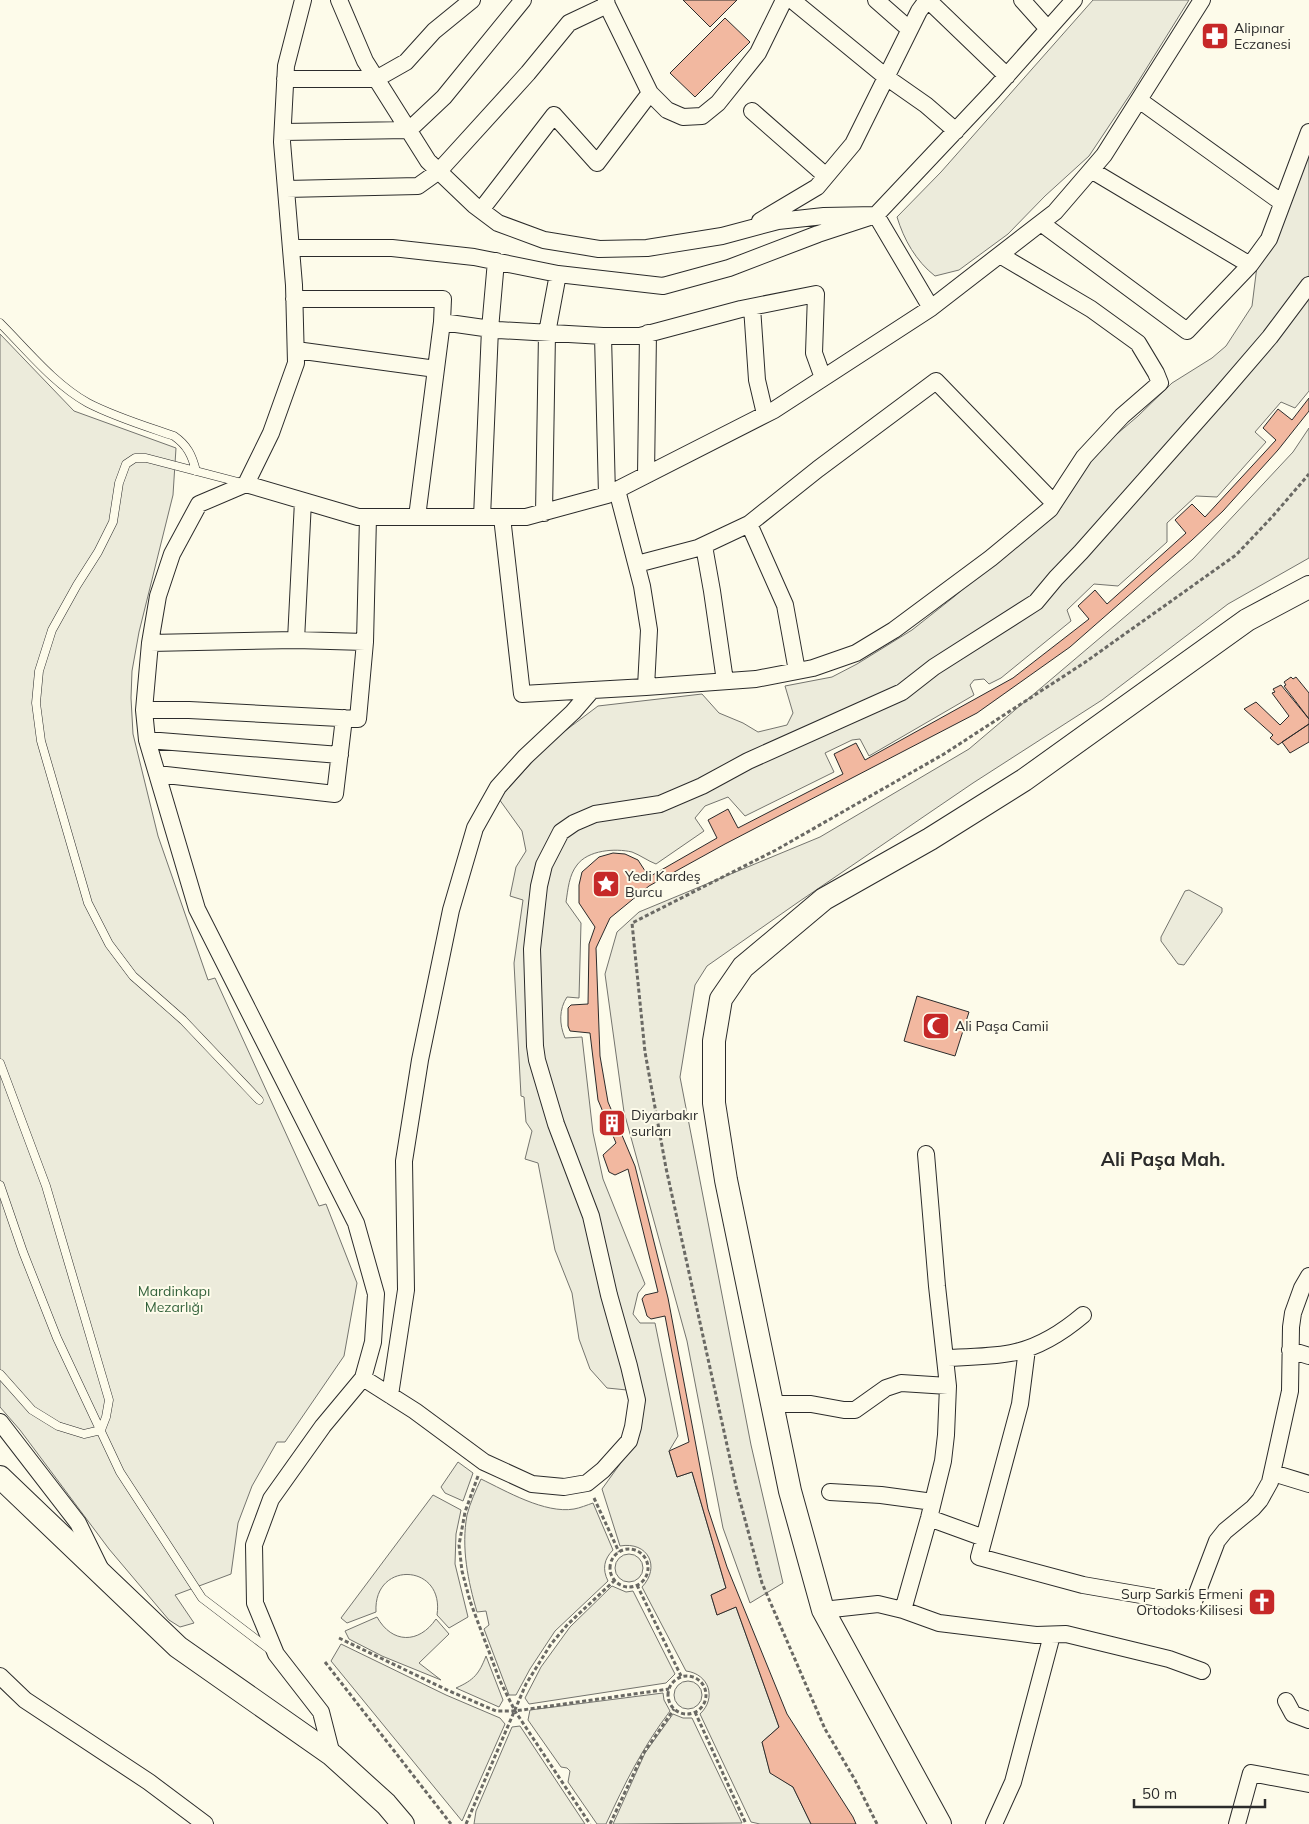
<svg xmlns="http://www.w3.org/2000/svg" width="1309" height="1824" font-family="Mulish,sans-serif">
	<rect width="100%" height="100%" fill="#fdfbea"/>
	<path fill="#ecebdb" stroke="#74746e" d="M1093,0H1189L1133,90L1089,156L1045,196L1008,234L959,270L935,276C916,261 904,240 897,217L941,172Z
		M1309,149V391L1295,408L1281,402L1255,432L1266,442L1217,497L1196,496L1167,523V542L1118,586L1094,584L1067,610L1071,621L1001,678L989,684L984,679L974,680L970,685L974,695L869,756L860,739L852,740L825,753L834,772L745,816L728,797L705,806L695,818L704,831L656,864C648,861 640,855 632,852C615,848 588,850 577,865C569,875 568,889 566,902L581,923L579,998L567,997C559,1009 559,1024 565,1038L582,1037L593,1133L603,1179L645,1284L638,1293L633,1314L640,1323H655L678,1436L669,1451L677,1477L692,1472L726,1588L711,1595L717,1615L736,1607L779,1727L762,1742L770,1772L793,1787L811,1824H760L751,1822L700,1714C717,1698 709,1674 686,1671L642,1587C661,1567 648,1541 620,1546L602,1489L620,1464L637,1432L627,1390L607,1388L590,1369L579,1339L572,1293L555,1250L538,1163L525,1159L532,1131L526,1122L524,1097L521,1096L514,963L523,900L510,896L516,867L526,851L522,831L499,799L549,743L598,706L702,694L719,713L743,723L758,732L787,725L793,713L785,686L832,677L857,664L912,630L955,596L995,560L1097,451L1138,416L1172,383L1212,358L1226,346L1252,306L1257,266Z
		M0,334L74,411L176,448L173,495L139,632L132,671L131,698L133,734L158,836L208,980L215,978L319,1206L326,1204L357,1283L344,1356L285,1442H277L252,1486L238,1523L231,1574L175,1595L194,1623L180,1627L169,1620L109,1549L20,1430L0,1407Z
		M1309,428V558L1228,604L1102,700L973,783L797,903L707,966L695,985L680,1077L751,1445L783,1583L750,1603L723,1528L687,1341L624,1112L605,974L617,932L639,912L820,837L969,749L1193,559L1293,452Z
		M1189,890L1222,908V912L1184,965L1178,964L1161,941V937L1185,891Z
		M458,1462L473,1473L463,1501L445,1493L441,1487Z
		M481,1479C506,1491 545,1514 574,1509C580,1508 587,1505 593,1503L613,1550C604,1559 602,1569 608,1581L555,1631L530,1669L516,1695H509L484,1629L489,1625L486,1611L477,1612C468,1581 461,1548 467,1515C470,1503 476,1490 481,1479Z
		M433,1495L461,1510L456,1534L455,1564L468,1617L449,1628L437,1615C445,1563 373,1560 376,1612L347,1623L341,1618Z
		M615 1568a14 14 0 1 1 28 0a14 14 0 1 1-28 0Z
		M612,1586L626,1592L633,1591L675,1674L666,1683L529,1704L525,1698L541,1667L570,1627Z
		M377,1617C392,1644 419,1644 436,1619L449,1634L419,1663L441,1680L382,1656L349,1639L345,1631Z
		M341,1644L446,1695L500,1718L505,1724L462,1821L331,1661Z
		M486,1656L503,1700L499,1707L456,1688C474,1680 479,1674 486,1656Z
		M674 1695a14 14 0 1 1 28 0a14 14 0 1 1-28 0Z
		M663,1693L664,1700L670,1711C642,1748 625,1783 606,1824H597L568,1782L570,1771L567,1768L561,1767L528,1720L530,1710Z
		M673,1714L683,1718H692L742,1823L613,1824L645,1753Z
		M520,1726L585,1824H474L476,1811L512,1727Z"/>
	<path fill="#f2b8a0" stroke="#2b2b2b" d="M683,0H737L710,27Z
		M725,18L750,42L695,97L670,73Z
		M1309,398V411L1278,450L1223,511L1192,540L1070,647L977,713L725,844L649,886L610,918L596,948L600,1056L608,1102L635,1166L668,1298L708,1509L727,1567L787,1714L853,1817L856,1824H811L793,1787L770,1773L762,1742L779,1727L736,1607L717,1615L711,1595L726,1588L692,1472L677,1477L669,1451L689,1442L665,1316L651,1319L647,1316L642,1299L645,1295L658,1292L628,1169L615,1175L609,1172L603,1155L616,1143L598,1100L590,1033L570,1031L568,1026V1008L571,1005L588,1004L589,944L595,927L579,903V885L582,872L599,857L613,853L625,854L638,860L649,877L717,838L708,820L728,809L738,828L843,774L834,754L856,743L865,760L1013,678L1089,619L1078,606L1095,590L1107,604L1186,533L1175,520L1192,504L1205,517L1276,440L1263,428L1278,409L1292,420Z
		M1291,677L1293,679L1296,677L1309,693V719L1284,686L1286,685L1284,682Z
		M1281,685L1309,719V724L1278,745L1270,738L1273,735L1244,709L1256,702L1280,725L1289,716L1272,693L1275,692L1273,689Z
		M1309,724V742L1290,753L1282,742Z
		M917,996L969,1012L955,1056L904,1041Z"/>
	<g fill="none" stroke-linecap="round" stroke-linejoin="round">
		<g stroke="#2b2b2b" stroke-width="9">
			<path id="lane" d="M0,323C27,350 54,384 88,403C115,417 145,426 174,436C187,445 192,455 196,471
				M242,483L146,458H135L126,464L119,483L113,522L98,552L77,585L52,630L39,671L36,703L41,741L88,903L109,944L133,976L183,1020L259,1100
				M0,1063L46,1186L109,1400L106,1417L101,1430
				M0,1185L23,1252L57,1338L120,1472L202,1598L269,1649
				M0,1374L32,1410L58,1426L84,1434L101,1430"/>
		</g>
		<g stroke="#2b2b2b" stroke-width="18">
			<path id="street" d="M339,0L365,61L428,161L474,205L498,223L544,240L599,249L647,248L722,236L778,221L824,216L876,215L993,91L1074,0
				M606,0L607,5L650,93L667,110L683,117L702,116L718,103L758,53L784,0
				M792,0L886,77L926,105L956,131
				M876,0L909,29
				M928,0L1007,76
				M1022,0L1048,29
				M285,79H376L406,62L434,31L472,0
				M1139,100L1281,202
				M752,111L826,176
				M283,132L409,130L444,97L523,0
				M1091,170L1250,265L1269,239L1309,132
				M286,189L418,186L439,171L528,73L569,23L607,5
				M481,210L554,115L597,163L650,93
				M760,221L817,187L853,144L919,11L927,0
				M1041,223L1187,331L1250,265
				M291,248H392L474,257L558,274L547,333L544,513
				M558,274L663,286L729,268L818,234L876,215L931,308
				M294,299H443L442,322
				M752,307L757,380L765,414
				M603,336L607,495
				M296,350L436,369
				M646,475L648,333
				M246,484L271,433L296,363L294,285L282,142L286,66L303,0
				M617,490L642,586L649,630L646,687
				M417,517L442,322L498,330L603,336H640L741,309L816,294L814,353L823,378
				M482,517L490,329L496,261
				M502,517L522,694L646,687L756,679L813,668L856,653L894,630L991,558L1050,509L1084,457L1122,416L1160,383L1156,373L1138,343L1091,309L1000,255
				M749,524L818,469L936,381L1054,503
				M704,546L712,591L725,681
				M637,564L698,548L749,524L785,605L797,671
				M296,640L303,501
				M150,643L296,640L365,642L368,517
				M144,710H189L358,719L365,642
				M147,740L340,755
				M157,774L335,794L344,718
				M1027,1349L1020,1404L979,1557L1083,1585L1193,1604L1217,1541L1225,1531L1253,1508L1260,1500L1270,1482L1290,1391L1291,1327L1293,1313L1302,1288L1309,1276
				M1290,1350L1309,1356
				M945,1358C967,1357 990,1357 1011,1353C1037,1348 1063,1332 1083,1315
				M363,1378L415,1411L484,1462L532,1484L564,1487L587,1483L603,1470L629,1441L633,1427L637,1400L629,1366L609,1295L591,1216L556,1124L537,1060L535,1046L532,949L539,886L544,865L561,832L574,823L595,814L660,804L702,786L748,761L902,692L934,667L1036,602L1056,578L1081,552L1221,394L1270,337L1309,285
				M390,1395L406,1290L404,1161L420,1060L451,910L475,828L498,787L525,757L573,712L592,690
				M773,1404H811L844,1410H855L886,1388L901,1383L948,1386
				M0,1422L78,1523L100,1568
				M1273,1473L1309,1484
				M830,1492L881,1495L933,1502
				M929,1518L984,1538
				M823,1610L878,1604L903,1610L939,1623L1036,1635L1066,1634L1169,1659L1202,1671
				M903,1610L929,1518L943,1461L946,1435L948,1386L937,1286L926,1154
				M0,1676L25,1700L149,1782L205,1824
				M1286,1701L1293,1714L1309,1720
				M332,1755L321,1712L276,1654L255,1603L254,1545L271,1499L323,1426L363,1378L373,1342L376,1294L356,1223L197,909L147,740L144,710L150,643L158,596L172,554L199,504L246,484L358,517H526L607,495L774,410L931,308L1055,212L1104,155L1202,0
				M994,1824L1013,1782L1052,1635
				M1237,1824L1251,1773L1309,1784"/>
		</g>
		<g stroke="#2b2b2b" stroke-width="24">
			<path id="secondary" d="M0,1477L178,1647L332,1755L386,1804L403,1824
				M940,1824L823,1610L790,1491L726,1180L714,1103V1041L721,999L743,967L824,899L930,839L1024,780L1247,620L1309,587"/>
		</g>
		<path stroke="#6a6964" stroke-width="3" stroke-dasharray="4 2.5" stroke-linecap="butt" d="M478,1476L465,1512L459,1545L462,1571L470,1601L500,1681L515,1711L590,1824
			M594,1498L619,1552
			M610 1568a19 19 0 1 1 38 0a19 19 0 1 1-38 0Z
			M637,1585L681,1676
			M339,1638L447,1690L496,1711H515L669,1689
			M325,1662L451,1824
			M668 1695a19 19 0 1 1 38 0a19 19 0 1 1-38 0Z
			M695,1712L746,1824
			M466,1824L526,1684L551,1644L568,1624L615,1580
			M610,1824L643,1754L674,1709
			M877,1824L855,1780L825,1729L762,1583L736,1486L666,1168L645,1052L632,923L776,850L944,754L1084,663L1236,555L1272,517L1309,474"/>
		<use href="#lane" stroke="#fdfbea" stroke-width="8"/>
		<use href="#street" stroke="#fdfbea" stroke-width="16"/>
		<use href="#secondary" stroke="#fdfbea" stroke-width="22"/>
	</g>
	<defs>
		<g id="pharmacy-square" transform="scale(1.4375)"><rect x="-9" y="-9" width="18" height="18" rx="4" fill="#c62828" stroke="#fdfbea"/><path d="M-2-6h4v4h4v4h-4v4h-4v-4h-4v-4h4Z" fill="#fff"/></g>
		<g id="sight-square" transform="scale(1.4375)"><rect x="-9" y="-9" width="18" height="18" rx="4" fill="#c62828" stroke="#fdfbea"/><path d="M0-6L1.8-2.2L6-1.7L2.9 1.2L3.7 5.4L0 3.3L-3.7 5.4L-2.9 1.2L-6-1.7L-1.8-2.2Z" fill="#fff"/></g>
		<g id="mosque-square" transform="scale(1.4375)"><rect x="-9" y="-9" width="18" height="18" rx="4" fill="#c62828" stroke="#fdfbea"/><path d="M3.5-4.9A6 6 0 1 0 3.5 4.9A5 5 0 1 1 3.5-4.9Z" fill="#fff"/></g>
		<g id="building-square" transform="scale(1.4375)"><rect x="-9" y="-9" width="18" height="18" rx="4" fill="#c62828" stroke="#fdfbea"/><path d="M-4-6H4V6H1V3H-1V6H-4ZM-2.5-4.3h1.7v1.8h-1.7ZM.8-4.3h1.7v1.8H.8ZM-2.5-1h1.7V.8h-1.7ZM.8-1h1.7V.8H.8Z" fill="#fff"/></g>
		<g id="church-square" transform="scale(1.4375)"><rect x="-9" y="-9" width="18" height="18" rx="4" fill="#c62828" stroke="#fdfbea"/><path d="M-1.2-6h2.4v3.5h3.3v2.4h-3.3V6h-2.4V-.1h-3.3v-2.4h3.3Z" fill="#fff"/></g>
	</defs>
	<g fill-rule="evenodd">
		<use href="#pharmacy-square" x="1215" y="36"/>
		<use href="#sight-square" x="606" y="884"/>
		<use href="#mosque-square" x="936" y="1026"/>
		<use href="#building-square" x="612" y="1123"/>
		<use href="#church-square" x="1262" y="1602"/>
	</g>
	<g text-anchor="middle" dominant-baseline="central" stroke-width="4" stroke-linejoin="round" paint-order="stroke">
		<g font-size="14" fill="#2b2b2b" stroke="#fdfbea" text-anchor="start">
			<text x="1234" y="28">Alipınar<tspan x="1234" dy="16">Eczanesi</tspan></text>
			<text x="625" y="876">Yedi Kardeş<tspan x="625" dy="16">Burcu</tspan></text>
			<text x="955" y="1026">Ali Paşa Camii</text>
			<text x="631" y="1115">Diyarbakır<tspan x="631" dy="16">surları</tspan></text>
			<text x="1243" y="1594" text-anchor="end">Surp Sarkis Ermeni<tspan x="1243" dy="16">Ortodoks Kilisesi</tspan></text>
		</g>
		<g font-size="14" fill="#34623c" stroke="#fdfbea">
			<text x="174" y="1291">Mardinkapı<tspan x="174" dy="16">Mezarlığı</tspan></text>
		</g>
		<g font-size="19" font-weight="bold" fill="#2b2b2b" stroke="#fdfbea">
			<text x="1163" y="1159">Ali Paşa Mah.</text>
		</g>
	</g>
	<path d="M1134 1799v8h131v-8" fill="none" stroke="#2b2b2b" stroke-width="2.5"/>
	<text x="1142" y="1799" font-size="15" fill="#2b2b2b" stroke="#fdfbea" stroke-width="4" paint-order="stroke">50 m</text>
</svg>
